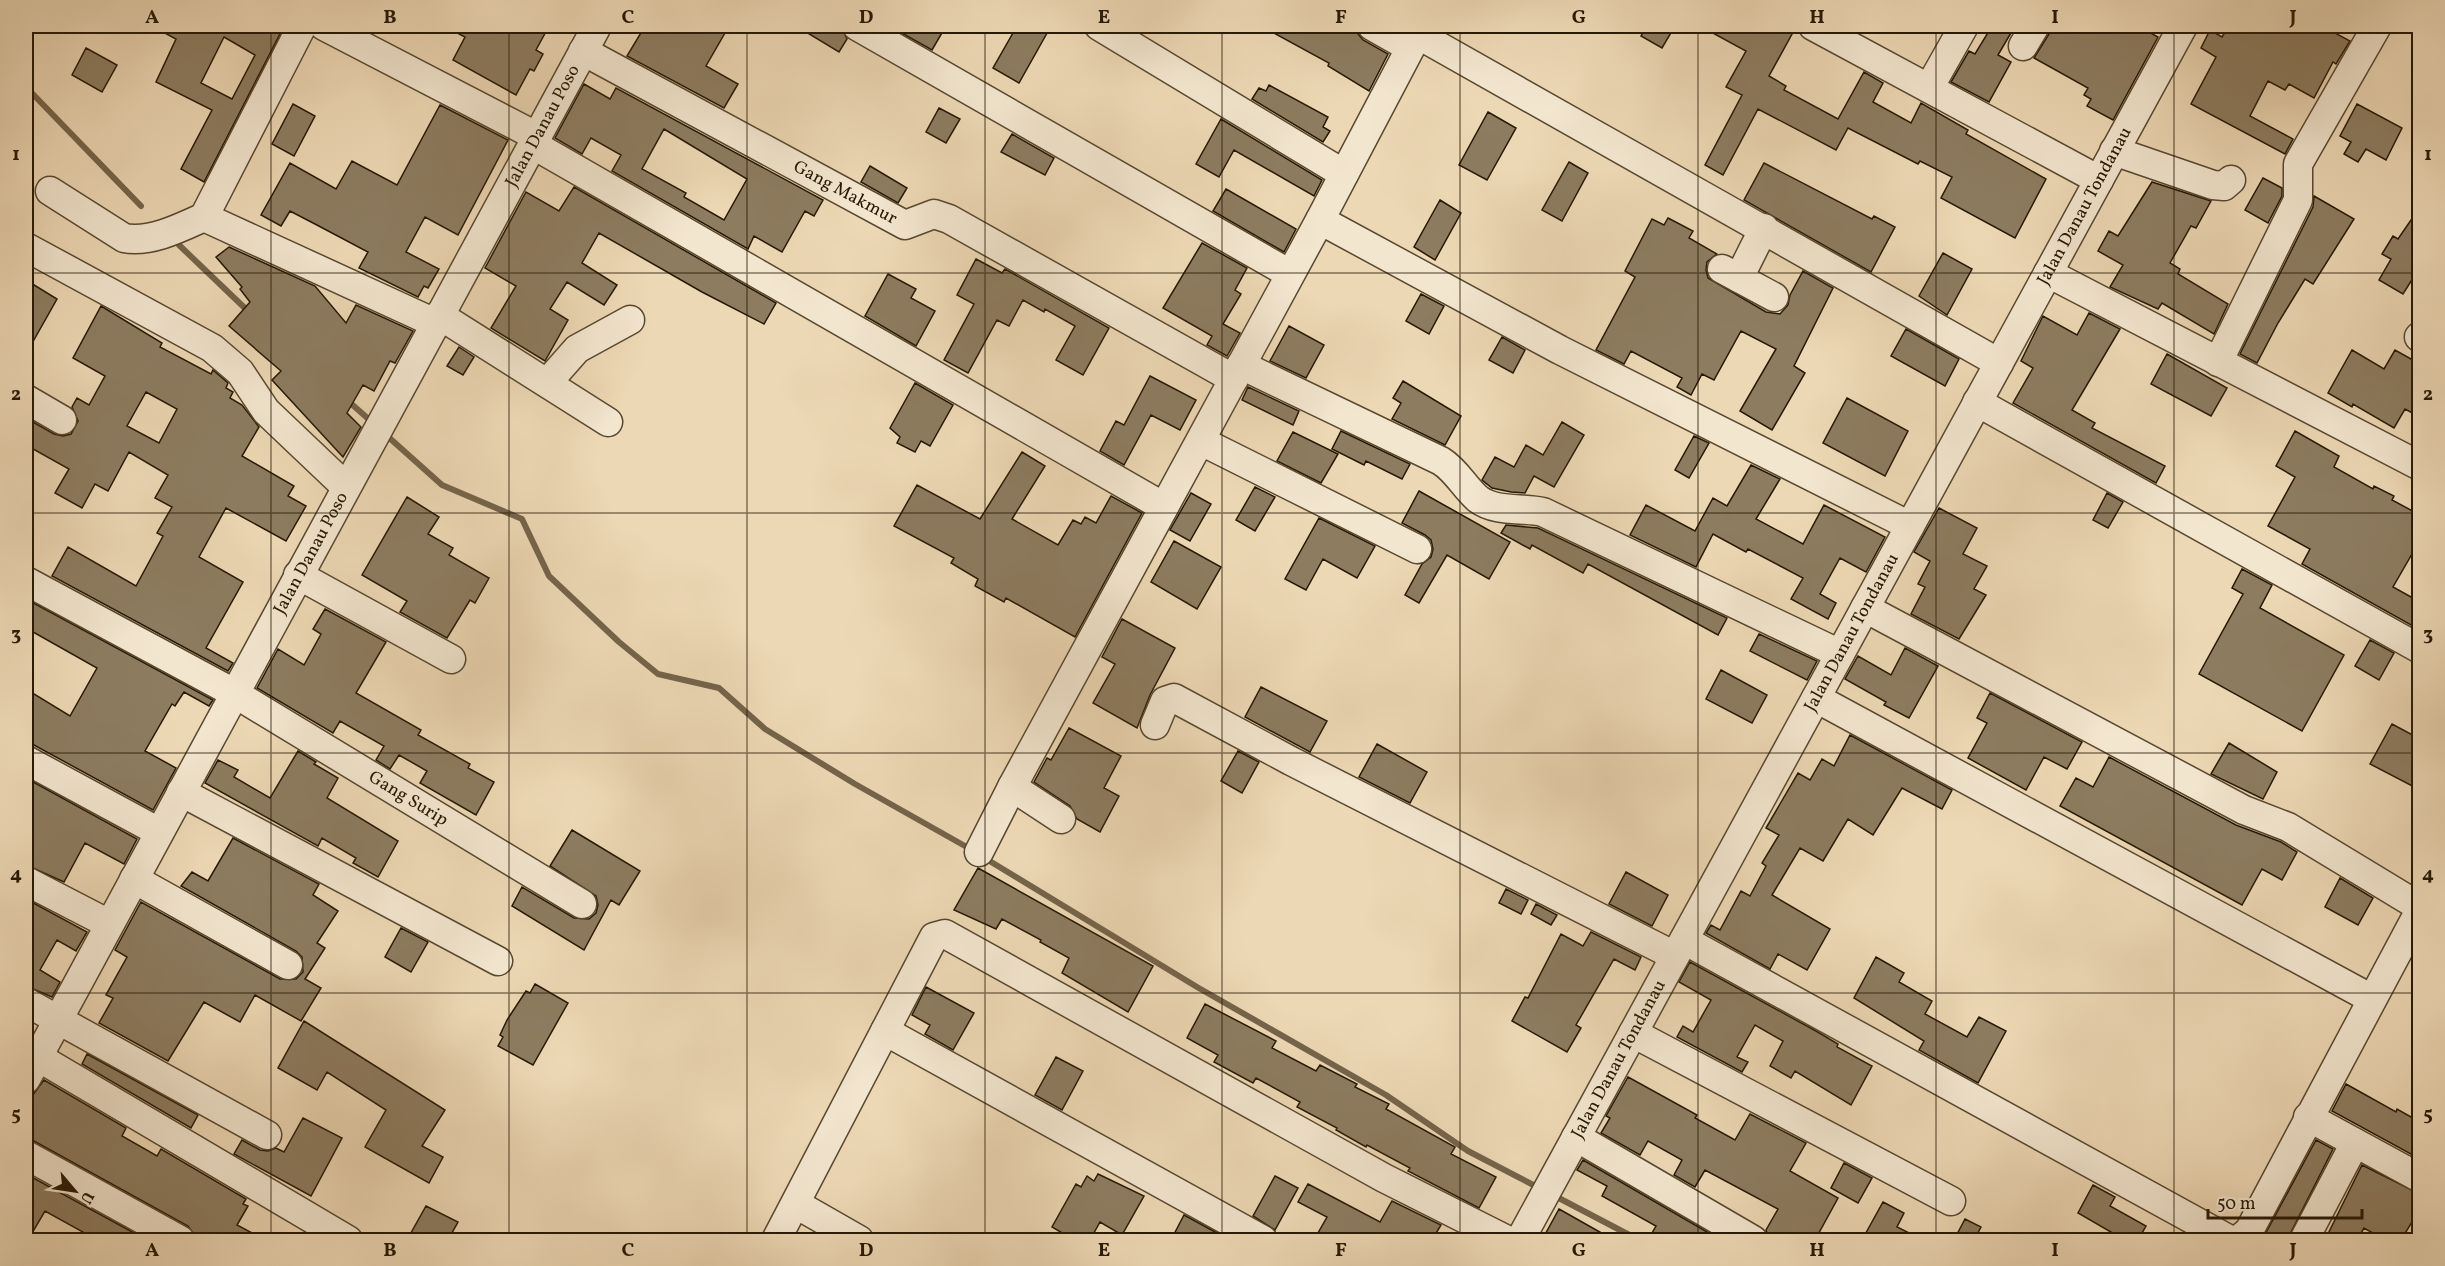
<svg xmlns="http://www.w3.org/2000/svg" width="2445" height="1266" font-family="Vollkorn,serif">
	<rect width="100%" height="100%" fill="#edd8b5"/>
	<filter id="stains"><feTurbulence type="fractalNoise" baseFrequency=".00333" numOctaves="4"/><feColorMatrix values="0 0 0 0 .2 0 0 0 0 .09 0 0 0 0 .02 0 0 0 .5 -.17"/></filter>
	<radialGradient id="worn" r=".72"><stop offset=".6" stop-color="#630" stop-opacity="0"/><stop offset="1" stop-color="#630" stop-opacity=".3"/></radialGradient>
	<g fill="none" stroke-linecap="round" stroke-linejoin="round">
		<path stroke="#75644a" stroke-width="6" d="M26,87L141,206
			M179,245L250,313
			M347,400L373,423
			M385,434L442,485L522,519L549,576L619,642L658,674L719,688L765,729L855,784L972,850
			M983,857L1197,987L1386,1095L1468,1151L1539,1188
			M1553,1195L1639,1240"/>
	</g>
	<path fill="#8d7c60" stroke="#261804" stroke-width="1.5" fill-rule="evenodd" d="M152,26H284L204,182L181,169L212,110L156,82L176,39ZM224,37L255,55L232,99L201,83Z
		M444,26H549L536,50L543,54L534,71L530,69L516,95L453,60L465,37Z
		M645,26H729L706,66L738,84L724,108L627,56Z
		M796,26H841L847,39L839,52Z
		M889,26H946L932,50Z
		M1017,26H1051L1019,83L993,68Z
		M1261,26H1356L1358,34L1363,40L1388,54L1369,91L1328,66L1329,63Z
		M1647,26H1675L1662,48L1641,36Z
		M1700,26H1776L1792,34L1769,76L1786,86L1784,90L1838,119L1864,72L1883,83L1873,102L1911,123L1921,103L1968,130L1966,134L2046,179L2015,238L1941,198L1952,177L1920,161L1918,164L1848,128L1836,150L1758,109L1723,175L1705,165L1742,95L1726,87L1746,51Z
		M1992,26H2015L1998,55L2011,62L1989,102L1951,82L1969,51L1975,54Z
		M2051,26H2138L2158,37L2113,120L2087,106L2091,99L2084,95L2088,88L2034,58L2049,34Z
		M2229,26H2322L2350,41L2336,64L2333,62L2314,98L2289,84L2285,90L2268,81L2250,116L2293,139L2285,154L2191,104L2216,57L2201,48L2210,30L2222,37Z
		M86,48L117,65L102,92L72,75Z
		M584,84L610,99L616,88L823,200L814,216L805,211L782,252L754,236L748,249L612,171L621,155L591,138L582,154L555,138ZM664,129L747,179L724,220L684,197L686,193L642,169Z
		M1269,85L1328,117L1323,127L1330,131L1323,142L1252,99L1259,88L1266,91Z
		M293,104L315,116L294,156L272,144Z
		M2357,104L2402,128L2386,160L2366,149L2358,162L2344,154L2351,142L2340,136Z
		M440,105L508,140L458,235L425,217L406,252L439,269L428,288L424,286L418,297L359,268L368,252L315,224L290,211L281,226L261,215L290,163L336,189L352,161L397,185Z
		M939,108L960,119L946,143L926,132Z
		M1488,112L1516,128L1487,180L1459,165Z
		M1221,119L1322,180L1314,196L1234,150L1219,177L1196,164Z
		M1012,134L1054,158L1045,175L1001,152Z
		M1569,162L1588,173L1562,221L1542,210Z
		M1764,163L1872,219L1874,216L1895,227L1871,272L1744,200Z
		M870,166L907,188L898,203L861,182Z
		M2263,178L2282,188V196L2268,223L2245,210Z
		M2152,182L2211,201L2196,228L2191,226L2170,263L2180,269L2178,274L2228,304L2214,334L2162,303L2158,309L2110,287L2123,265L2098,251L2109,231L2118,236Z
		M574,187L776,303L764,324L702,292L599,233L582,263L617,285L604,305L567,282L550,309L568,320L545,361L491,328L516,286L485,268L526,192L559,211Z
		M1226,189L1296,229L1284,252L1213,211Z
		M2314,196L2354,219L2313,284L2305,279L2278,323L2257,363L2240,354L2313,207Z
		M1440,200L1461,213L1435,260L1414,247Z
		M2420,207V267L2403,294L2379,280L2391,259L2382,254L2393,236L2398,239Z
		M1668,218L1693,231L1689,238L1717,254L1707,262L1706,270L1708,278L1766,312L1780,314L1788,305L1790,295L1803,271L1833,288L1794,366L1805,373L1772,430L1740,411L1776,349L1741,331L1714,380L1702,374L1691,395L1677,387L1682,378L1631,351L1624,364L1596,350L1635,277L1625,271L1652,219L1664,225Z
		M1202,243L1247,268L1235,290L1241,294L1223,324L1240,333L1227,356L1207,345L1212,336L1163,308Z
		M229,247L315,286L346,323L356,305L413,331L395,363L390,361L374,391L363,385L347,413L361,427L343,457L272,380L281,371L229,326L250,302L240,289L242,287L216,257Z
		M1943,253L1972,269L1947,315L1919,296Z
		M976,259L1002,273L1005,269L1109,328L1083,375L1056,360L1075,326L1045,309L1044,312L1023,300L1009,326L997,320L968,373L944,360L974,304L957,295Z
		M888,274L916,289L911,298L935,311L916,346L865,316Z
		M26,280L57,299L26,354Z
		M1421,294L1444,306L1429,334L1406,321Z
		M101,306L162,343L160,347L211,374L213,370L228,383L226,388L233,392L230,398L242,405L259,427L242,456L294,486L288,496L306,506L286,541L226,508L199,557L243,582L206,648L233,663L228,671L52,576L68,547L136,586L163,536L157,533L172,507L155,498L168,475L129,452L108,491L95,484L82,508L55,493L69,469L26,445V418L54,434L63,436L71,434L78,421L72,407L77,398L89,405L105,376L73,358ZM146,392L177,409L159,443L127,426Z
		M2089,313L2120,329L2072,410L2095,423L2092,428L2165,466L2156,483L2013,403L2033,368L2021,361L2043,316L2077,335Z
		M1289,326L1324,345L1306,378L1270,361Z
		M1906,329L1959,359L1945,386L1891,356Z
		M1502,337L1525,350L1513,373L1489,360Z
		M459,347L474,357L463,375L447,366Z
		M2352,350L2384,369L2395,350L2420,364V417L2405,409L2394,428L2353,404L2352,407L2328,393Z
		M2167,354L2227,388L2211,416L2151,384Z
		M1150,376L1196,400L1180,430L1151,415L1124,465L1100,451L1116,421L1124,425Z
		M1403,381L1461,416L1445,445L1392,419L1401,403L1393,398Z
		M915,383L953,405L930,446L921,441L915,452L897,443L900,437L890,428Z
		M1248,387L1299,411L1293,425L1242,400Z
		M1847,398L1908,431L1885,476L1823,443Z
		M1562,422L1584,435L1554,487L1534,476L1525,493L1511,492L1492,488L1482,480L1495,457L1514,467L1526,445L1543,455Z
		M1341,431L1410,464L1402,479L1366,461L1364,465L1332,449Z
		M2295,431L2339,456L2334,467L2373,489L2374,486L2394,496L2392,500L2420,515V540L2393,587L2420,602V630L2302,564L2310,549L2268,526L2295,477L2276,466Z
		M1293,432L1338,454L1321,483L1277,461Z
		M1694,436L1709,443L1689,478L1675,470Z
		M1022,452L1045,466L1012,519L1058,545L1073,520L1081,524L1085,517L1096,523L1111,496L1142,513L1075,637L1006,598L1004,602L975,586L978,579L951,563L954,558L894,526L917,485L980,519Z
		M1751,465L1780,479L1756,519L1803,544L1824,505L1885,537L1866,572L1840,558L1820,594L1836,603L1828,619L1791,599L1803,578L1748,549L1746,552L1713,534L1696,567L1630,535L1646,505L1695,531L1713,498L1727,506Z
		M1255,487L1275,497L1255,531L1236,520Z
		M1419,491L1510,542L1489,579L1447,555L1419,603L1405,595L1422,564L1431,557L1433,549L1431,540L1425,535L1402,523Z
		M1191,493L1211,504L1190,541L1170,530Z
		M2107,493L2123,502L2108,528L2093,520Z
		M407,497L439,517L428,534L453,548L449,555L489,578L475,603L470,600L447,638L400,612L407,601L362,575Z
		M1939,508L1977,528L1963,554L1987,566L1974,589L1986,595L1959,639L1911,614L1925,587L1918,584L1930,561L1914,552Z
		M1319,518L1375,546L1357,578L1323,559L1306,590L1285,579Z
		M1506,525L1538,528L1727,618L1718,635L1588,564L1583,573L1532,545L1530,549L1501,533Z
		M1174,541L1221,567L1197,609L1151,582Z
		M2242,569L2272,585L2260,608L2344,655L2302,731L2199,674L2243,594L2232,588Z
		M26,599L213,700L209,706L184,692L175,706L172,704L145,751L176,768L153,810L34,745L26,744V689L70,716L97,668L26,628Z
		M325,609L386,642L356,693L421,730L418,735L470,764L468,768L494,782L476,815L420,783L427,771L399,755L390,769L376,760L384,746L340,721L333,733L257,688L278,649L304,665L321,634L313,629Z
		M1122,619L1175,648L1150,695L1137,728L1093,703L1115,664L1102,657Z
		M1759,634L1817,661L1807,680L1750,651Z
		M2370,640L2394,653L2379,680L2355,666Z
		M1905,648L1938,666L1909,718L1884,705L1886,702L1845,679L1858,656L1891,675Z
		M1721,670L1767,695L1752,723L1706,699Z
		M1261,687L1327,721L1310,752L1245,717Z
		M1990,693L2082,742L2067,769L2044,757L2026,790L1968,758L1987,723L1977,718Z
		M2392,724L2420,739V790L2370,764Z
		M1069,728L1121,756L1104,788L1119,796L1100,832L1077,819L1070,806L1034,782L1047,758L1051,760Z
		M1850,735L1952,790L1942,809L1902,788L1873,835L1848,819L1823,861L1800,848L1772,895L1830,929L1807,970L1778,954L1770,969L1706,933L1711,925L1720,930L1741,891L1750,896L1766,866L1762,863L1779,835L1766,828L1798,773L1810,780L1822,759L1834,766Z
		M2229,743L2277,772L2263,799L2211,774Z
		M1377,744L1427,772L1410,803L1359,777Z
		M298,751L316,762L314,764L338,778L327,798L398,841L378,877L353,863L356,858L322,838L318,846L205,783L218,760L238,770L234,777L270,798Z
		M1238,751L1259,762L1242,793L1221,781Z
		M2109,757L2236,825L2281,842L2297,852L2282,880L2262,869L2242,905L2060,806L2076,778L2093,787Z
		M26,778L137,839L124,864L85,843L64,882L26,865Z
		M572,830L640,871L619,905L611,900L584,950L512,906L522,887L574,918L589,919L596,913L598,905L596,896L550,866Z
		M233,838L319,884L313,895L338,911L317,943L325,948L305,979L321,988L301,1021L255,995L240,1022L204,1002L168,1061L99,1023L113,998L106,995L127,957L115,950L141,902L280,979H296L303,972L302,957L296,951L181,886L192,872L208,881Z
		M978,868L1153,966L1128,1012L1062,973L1069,958L1040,942L1041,940L1002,919L996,929L954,910Z
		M1626,872L1668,895L1652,926L1609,904Z
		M2340,878L2373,898L2358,925L2325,907Z
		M1506,889L1528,900L1521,914L1499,903Z
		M26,899L87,932L76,951L57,940L40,970L60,982L52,997L26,986Z
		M1536,904L1557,915L1551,925L1531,914Z
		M401,928L428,942L411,972L385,957Z
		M1591,932L1641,957L1635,970L1614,959L1576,1025L1581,1028L1567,1052L1512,1021L1525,997L1528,998L1561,934L1583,946Z
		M1876,957L1904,973L1899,982L1932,1001L1925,1014L1967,1037L1979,1017L2006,1031L1978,1083L1919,1050L1924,1041L1854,998Z
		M1690,962L1816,1031L1838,1044L1837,1047L1872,1066L1851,1105L1795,1071L1791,1078L1770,1066L1783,1041L1755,1025L1737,1057L1748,1062L1742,1072L1677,1037L1683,1026L1693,1032L1711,1000L1679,982Z
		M535,984L568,1003L533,1065L498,1046L503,1037L500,1035L507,1020L526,991L530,993Z
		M926,987L974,1013L953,1050L925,1034L930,1025L912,1015Z
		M1205,1004L1276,1041L1272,1048L1316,1071L1320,1065L1357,1084L1355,1087L1389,1104L1386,1109L1455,1147L1451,1154L1496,1177L1479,1208L1408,1171L1410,1168L1367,1145L1366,1147L1336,1130L1337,1128L1297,1107L1300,1102L1256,1078L1253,1083L1214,1062L1218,1055L1187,1038Z
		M304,1021L445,1110L422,1146L443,1157L429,1183L365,1147L386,1110L327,1072L317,1090L278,1068Z
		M87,1054L198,1115L191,1128L82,1064Z
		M1056,1057L1083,1071L1062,1110L1035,1095Z
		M1628,1077L1697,1115L1695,1118L1735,1140L1750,1114L1806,1143L1790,1171L1838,1198L1815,1240H1769L1766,1230L1778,1209L1705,1170L1695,1187L1674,1175L1682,1160L1648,1141L1640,1155L1601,1133L1610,1118L1606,1116Z
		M44,1080L126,1128L122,1136L157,1156L161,1149L246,1199L243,1204L248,1206L237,1225L265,1240H197L188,1226L34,1141L26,1139V1104Z
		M2346,1084L2396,1112L2397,1109L2420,1122V1159L2332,1111Z
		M303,1118L342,1138L311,1196L234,1154L242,1140L260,1150L268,1151L276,1148L284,1152Z
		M2316,1140L2333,1149L2287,1240H2262Z
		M1583,1160L1721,1240H1648L1656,1226L1602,1196L1607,1186L1577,1170Z
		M1844,1163L1872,1178L1858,1203L1831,1188Z
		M2362,1165L2420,1194V1209L2401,1240H2385L2364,1228L2357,1240H2325Z
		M26,1174L147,1240H92L82,1235L83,1232L45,1211L28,1240H26Z
		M1098,1174L1144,1196L1122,1235L1100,1222L1090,1240H1074L1052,1227L1076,1184L1081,1187L1087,1176L1094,1181Z
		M1275,1176L1298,1188L1275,1230L1253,1216Z
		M1308,1184L1380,1222L1392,1201L1441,1225L1432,1240H1314L1327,1217L1298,1202Z
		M2093,1185L2115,1197L2110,1206L2146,1226L2138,1240H2106L2111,1232L2078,1213Z
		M1883,1202L1904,1213L1897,1227L1923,1240H1862Z
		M426,1206L458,1222L448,1240H407Z
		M1559,1209L1614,1240H1542Z
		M1184,1215L1230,1240H1171Z
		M1965,1219L1981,1227L1974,1240H1954Z"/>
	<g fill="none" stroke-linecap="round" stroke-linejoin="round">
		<g stroke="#584830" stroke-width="31">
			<g id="minor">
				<path d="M324,26L536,136"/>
				<path d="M857,26L1290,274"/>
				<path d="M1099,26L1344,174"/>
				<path d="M1372,26L1409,47"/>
				<path d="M1813,26L2099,180"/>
				<path d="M1417,34L1999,363"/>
				<path d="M2023,46L2035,26"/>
				<path id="s1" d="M583,51L905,225L934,214L949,219L1234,379"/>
				<path d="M1929,88L1964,26"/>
				<path d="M532,144L1164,507"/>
				<path d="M2114,151L2213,185L2224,186L2231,180"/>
				<path d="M50,191L124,238C150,243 180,228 204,217L302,26"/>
				<path d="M204,217L435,323"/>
				<path d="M1320,220L1560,350L1910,526"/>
				<path d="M26,247L212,348L240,372L266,411L346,487"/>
				<path d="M1722,269L1774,297"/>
				<path d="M2048,273L2420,466"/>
				<path d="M1739,278L1764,228"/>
				<path d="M439,315L608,422"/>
				<path d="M2419,337L2420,336"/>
				<path d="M2218,362L2298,200V164L2377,26"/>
				<path d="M1241,365L1441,461C1457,471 1464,487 1478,499C1497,513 1522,507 1543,512L1840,654"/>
				<path d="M547,383L577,349L630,320"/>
				<path d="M26,399L62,420"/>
				<path d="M1977,402L2420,649"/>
				<path d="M1201,441L1417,549"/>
				<path d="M298,575L451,659"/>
				<path id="s2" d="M26,581L234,693L582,904"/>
				<path d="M1865,608L2244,810L2288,827L2420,907"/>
				<path d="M1816,698L2372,999"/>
				<path d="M1155,725L1165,701L1174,698L1291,761L1675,956"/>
				<path d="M26,760L159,832"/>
				<path d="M1012,787L1061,819"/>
				<path d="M181,792L498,961"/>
				<path d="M979,852L1012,787L1320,220L1422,26"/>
				<path d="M134,879L288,965"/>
				<path d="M26,881L109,924"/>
				<path d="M1684,940L2230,1240"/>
				<path d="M26,1002L267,1135"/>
				<path d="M885,1031L1263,1240"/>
				<path d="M1633,1033L1951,1201"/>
				<path d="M26,1050L348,1240"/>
				<path id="s3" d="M26,1079L597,26"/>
				<path d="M2308,1117L2420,1178"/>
				<path d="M1576,1137L1753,1240"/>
				<path d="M26,1155L180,1240"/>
				<path d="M796,1204L859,1240"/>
				<path d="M776,1240L934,937L945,934L1384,1178L1507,1240"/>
				<path id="s4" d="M1520,1240L2183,26"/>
				<path d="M2238,1240L2249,1231L2420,910"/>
				<path d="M2304,1240L2355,1143"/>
			</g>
		</g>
		<use href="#minor" stroke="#f3e6cf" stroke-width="28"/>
	</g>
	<path fill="none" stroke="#261804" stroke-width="1.5" stroke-opacity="0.55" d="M271,26V1240M509,26V1240M747,26V1240M985,26V1240M1222,26V1240M1460,26V1240M1698,26V1240M1936,26V1240M2174,26V1240M26,273H2420M26,513H2420M26,753H2420M26,993H2420"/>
	<g text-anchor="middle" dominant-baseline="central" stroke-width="5" stroke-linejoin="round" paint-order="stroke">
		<g font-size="18" fill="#261804" stroke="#f3e6cf">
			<text stroke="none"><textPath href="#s3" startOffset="1084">Jalan Danau Poso</textPath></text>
			<text stroke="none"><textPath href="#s1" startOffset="298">Gang Makmur</textPath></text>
			<text stroke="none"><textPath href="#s4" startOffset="1178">Jalan Danau Tondanau</textPath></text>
			<text stroke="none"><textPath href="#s3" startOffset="598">Jalan Danau Poso</textPath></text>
			<text stroke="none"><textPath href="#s4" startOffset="692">Jalan Danau Tondanau</textPath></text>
			<text stroke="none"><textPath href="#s2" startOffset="440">Gang Surip</textPath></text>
			<text stroke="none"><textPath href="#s4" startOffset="206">Jalan Danau Tondanau</textPath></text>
		</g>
	</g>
	<rect width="2445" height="1266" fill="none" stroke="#edd8b5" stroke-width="66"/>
	<g transform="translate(75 1191) rotate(119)" stroke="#f3e6cf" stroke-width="4.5" paint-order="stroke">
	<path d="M0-4.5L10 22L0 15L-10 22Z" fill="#261804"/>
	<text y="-9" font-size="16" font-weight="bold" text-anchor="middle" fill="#261804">U</text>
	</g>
	<path d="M2208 1209v9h154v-9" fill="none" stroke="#261804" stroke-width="3"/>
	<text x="2217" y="1209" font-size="18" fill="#261804" stroke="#f3e6cf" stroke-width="4.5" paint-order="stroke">50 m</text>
	<rect x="33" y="33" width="2379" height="1200" fill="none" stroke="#261804" stroke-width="2"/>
	<g font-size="20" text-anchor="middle" font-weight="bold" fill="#261804">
		<text x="152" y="23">A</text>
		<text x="390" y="23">B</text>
		<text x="628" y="23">C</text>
		<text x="866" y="23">D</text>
		<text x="1104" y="23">E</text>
		<text x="1341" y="23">F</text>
		<text x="1579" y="23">G</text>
		<text x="1817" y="23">H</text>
		<text x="2055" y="23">I</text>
		<text x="2293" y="23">J</text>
		<text x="16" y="160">1</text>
		<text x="2428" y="160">1</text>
		<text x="16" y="400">2</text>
		<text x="2428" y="400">2</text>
		<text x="16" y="640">3</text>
		<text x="2428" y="640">3</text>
		<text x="16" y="880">4</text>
		<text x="2428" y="880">4</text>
		<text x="16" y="1120">5</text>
		<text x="2428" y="1120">5</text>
		<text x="152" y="1256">A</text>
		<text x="390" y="1256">B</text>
		<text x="628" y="1256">C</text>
		<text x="866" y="1256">D</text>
		<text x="1104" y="1256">E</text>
		<text x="1341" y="1256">F</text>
		<text x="1579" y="1256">G</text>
		<text x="1817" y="1256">H</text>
		<text x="2055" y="1256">I</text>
		<text x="2293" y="1256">J</text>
	</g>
	<rect width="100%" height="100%" filter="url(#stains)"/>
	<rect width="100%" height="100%" fill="url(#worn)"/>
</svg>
